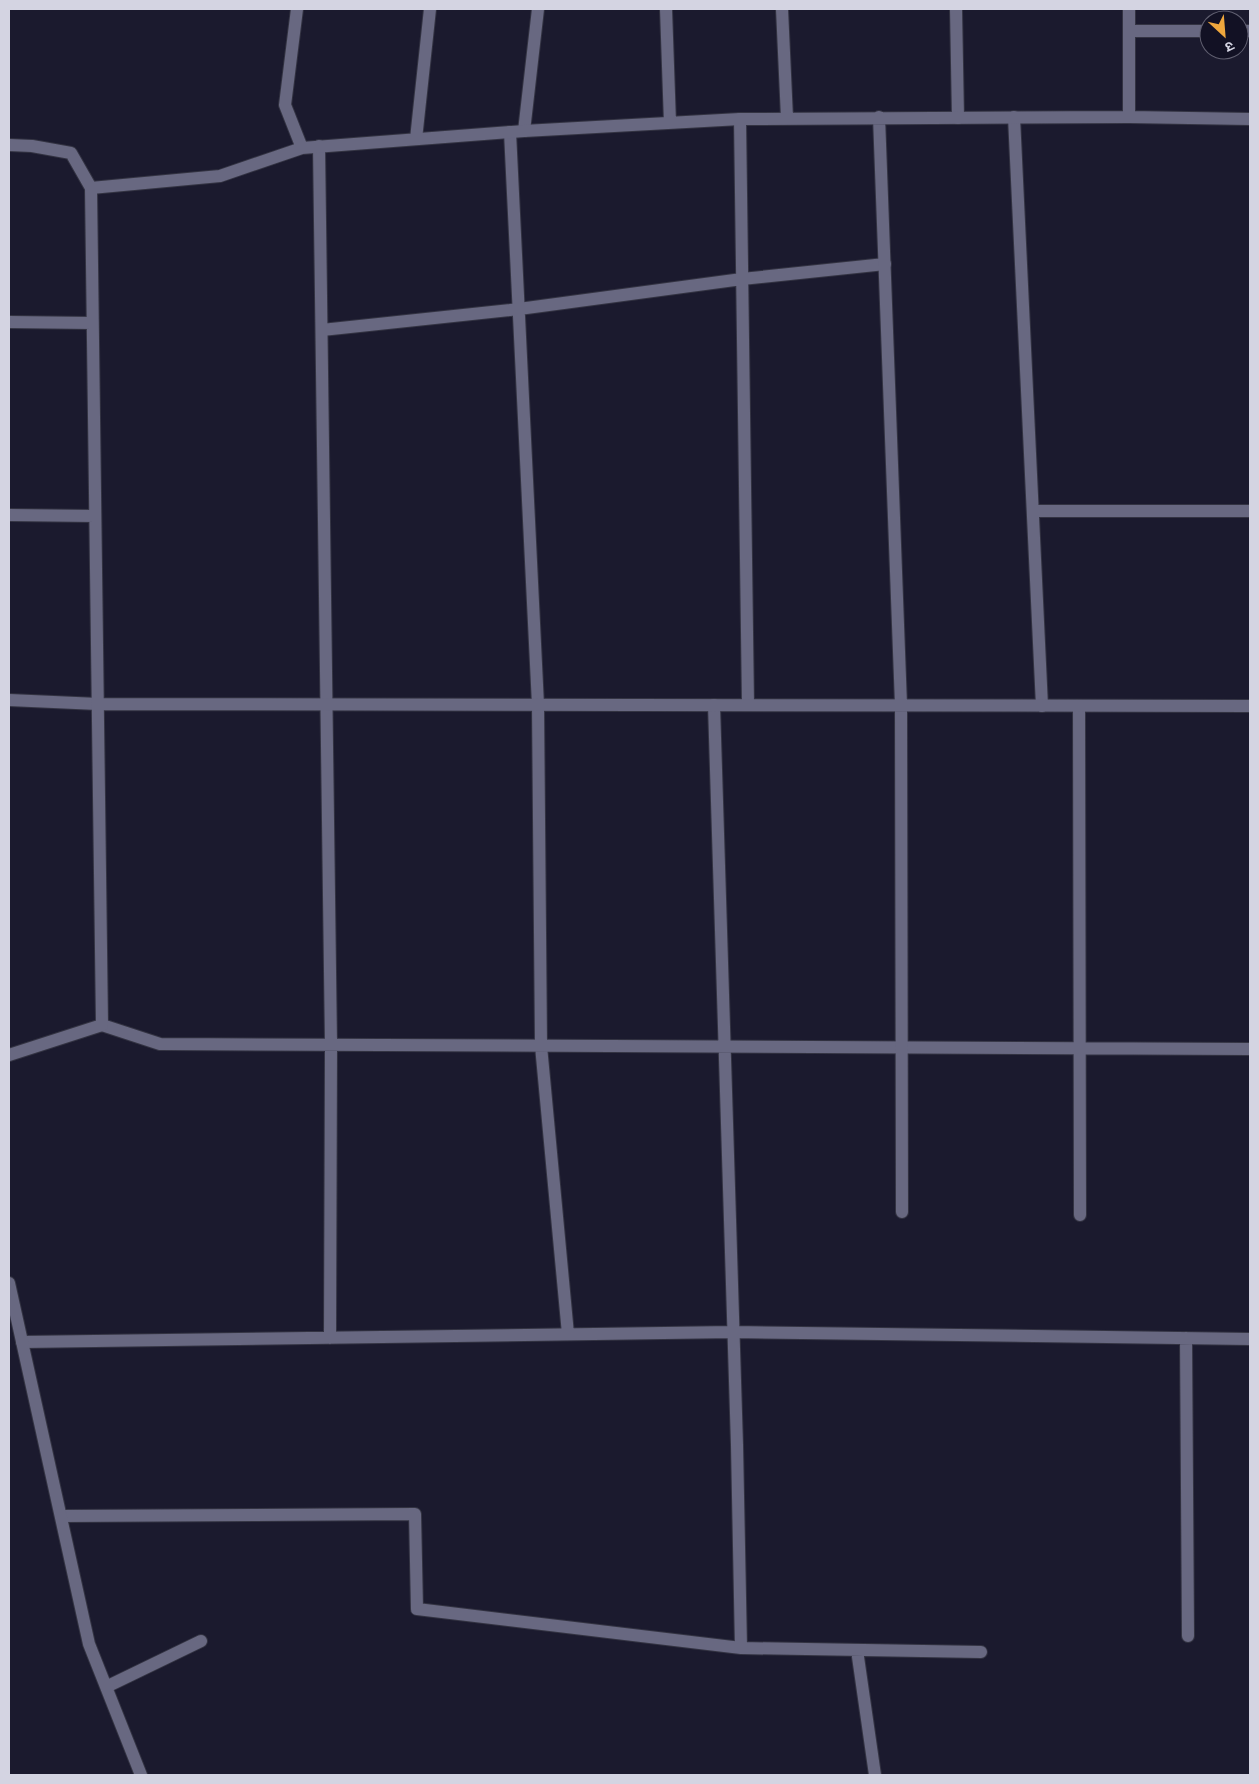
<svg xmlns="http://www.w3.org/2000/svg" width="1259" height="1784" font-family="Roboto,'Noto Sans Devanagari',sans-serif">
	<rect width="100%" height="100%" fill="#1b1a2e"/>
	<g fill="none" stroke-linecap="round" stroke-linejoin="round">
		<g stroke="#333342" stroke-width="14">
			<path id="lane" d="M956,9L958,118
				M1014,117L1042,706
				M740,119L748,705
				M524,131L538,9
				M510,132L538,705L541,1046L568,1334
				M319,146L331,1045L330,1338
				M322,330L519,309L742,279L885,264
				M1033,511H1250
				M9,700L98,704
				M714,705L737,1445L741,1648
				M1079,706L1080,1215
				M102,1025L160,1044L1250,1049
				M1186,1338L1188,1636
				M22,1342L733,1332L1250,1339
				M61,1516L415,1514L417,1609L741,1648L981,1652
				M857,1650L875,1775"/>
		</g>
		<g stroke="#333342" stroke-width="14">
			<path id="street" d="M297,9L285,105L302,148
				M666,9L670,123
				M782,9L787,118
				M1129,31H1209
				M1239,31H1250
				M879,117L901,705L902,1212
				M1129,117V9
				M416,139L430,9
				M9,145L32,146L71,153L91,188
				M9,322L92,323
				M9,515L95,516
				M98,704L1250,706
				M9,1055L102,1025L91,188L220,176L302,148L524,131L740,119L1129,117L1250,119
				M9,1283L89,1644L141,1775
				M106,1687L201,1641"/>
		</g>
		<use href="#lane" stroke="#686881" stroke-width="12"/>
		<use href="#street" stroke="#686881" stroke-width="12"/>
	</g>
	<rect width="1259" height="1784" fill="none" stroke="#d4d4e2" stroke-width="20"/>
	<g transform="translate(1224 35) rotate(154)"><circle r="24" fill="#121124" stroke="#605f70"/>
	<path d="M0-4L9 19L0 12L-9 19Z" fill="#efa73d"/>
	<text y="-8" font-size="14" font-weight="bold" text-anchor="middle" fill="#d4d4e2">उ</text>
	</g>
</svg>
